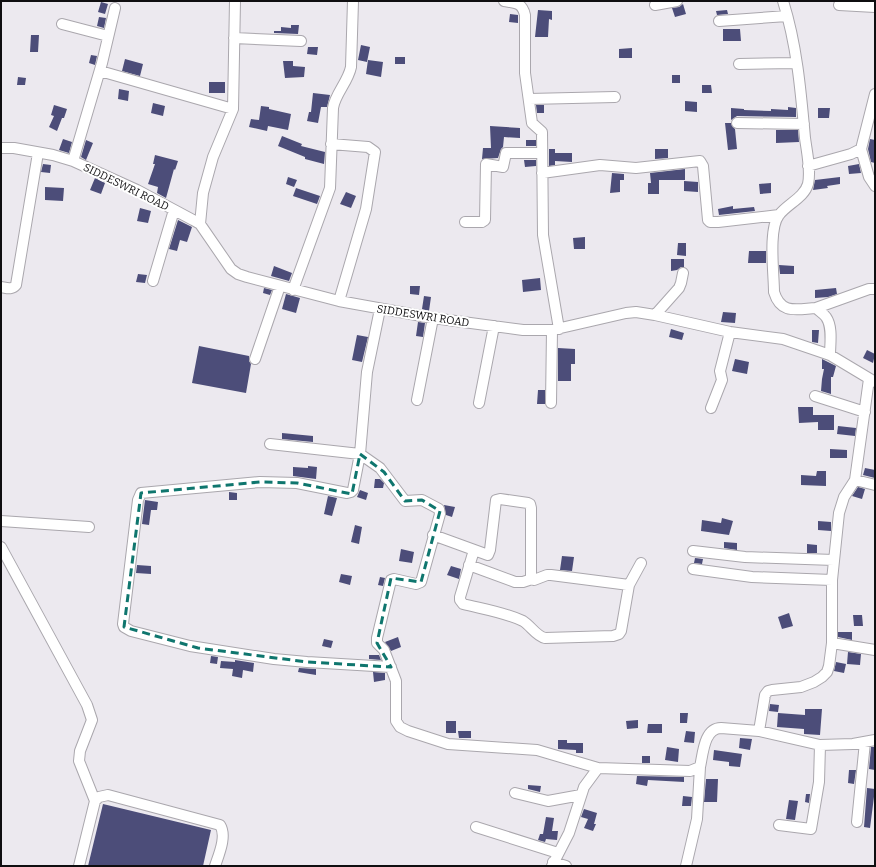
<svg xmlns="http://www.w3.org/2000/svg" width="876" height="867" font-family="Bitter,serif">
	<rect width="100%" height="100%" fill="#ece9ef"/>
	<path fill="#4c4d79" d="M101,2L108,4L105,14L98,12Z
		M683,4L686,14L675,17L672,8L679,7Z
		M538,10L552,11V20L549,19L548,37H535Z
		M727,10L728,14L717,15L716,11Z
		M510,14L518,15V23L509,22Z
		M99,17L106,18L104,28L97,26Z
		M291,25H299L298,34L274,33V31H281V27L291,28Z
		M723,29H740L741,41H723Z
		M31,35H39L38,52H30Z
		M361,45L370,47L367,62L358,60Z
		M308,47H318L317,55L307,54Z
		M632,48V58H619V49Z
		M91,55L97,56L95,65L89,63Z
		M395,57H405V64H395Z
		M125,59L143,64L140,76L122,71Z
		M368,60L383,62L381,77L366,74Z
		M283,61H293V66L305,67L304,77L285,78Z
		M672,75H680V83H672Z
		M18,77L26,78L25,85H17Z
		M209,82H225V93H209Z
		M702,85H711L712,93H702Z
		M119,89L129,91L128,101L118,99Z
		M313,93L330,95L327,107H321L318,123L307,121L309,112H311Z
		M685,101L697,102V112L685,111Z
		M153,103L165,106L163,116L151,113Z
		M54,105L67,109L64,118H62L57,131L49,127L54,116L51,115Z
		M536,105H544V113H537Z
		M261,106L269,107V109L291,114L288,130L268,126L267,131L249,127L251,119L259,120Z
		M788,107L796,108V117L737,116L731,120V108L744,109V110L771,111V109L788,110Z
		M818,108H830L829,118H818Z
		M725,123H731L732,126L735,129L737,149L728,150Z
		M490,126L520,128V138L504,137L503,147L501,149L498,158L482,159L483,148H491Z
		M776,130H798L799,142L776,143Z
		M282,136L302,144L301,146L325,152L324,164L305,159V157L278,146Z
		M63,139L72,142L69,153L59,150Z
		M870,139L875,140V163L871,162L868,149Z
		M86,140L93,143L86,160L81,157Z
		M526,140H536V146H526Z
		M549,149H555V153H572V162L555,161V165L549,166Z
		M655,149H668V158L655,159Z
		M155,155L178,161L175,170L174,169L166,198L157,193L158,187L148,184L155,164H153Z
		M524,160H536V166L525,167Z
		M43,164L51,165L50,173L41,172Z
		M859,164L861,173L849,174L848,166Z
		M685,169V180H659V194H648V183H651L650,173Z
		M612,173L624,174V180H620V192L610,193Z
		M288,177L297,180L294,187L286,184Z
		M840,177V184L827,186L828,188L813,190L815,180Z
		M95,178L105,183L101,194L90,190Z
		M684,181L698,182V192L684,191Z
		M771,183V193L760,194L759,184Z
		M45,187L64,188L63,201L45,200Z
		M296,188L320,196L317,204L293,196Z
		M346,192L356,196L351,208L340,204Z
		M733,206V209L754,207L755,211L719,215L718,209Z
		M140,208L151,211L148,223L137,221Z
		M178,220L192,227L187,242L180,240L177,251L169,249Z
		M585,237V249H574L573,238Z
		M678,243H686V256L677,255Z
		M749,251H766V263H748Z
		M671,259H684V267H681L677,270L671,271Z
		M779,265L794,266V274H780Z
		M274,266L292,273L289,281L271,276Z
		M138,274L147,275L145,283L136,282Z
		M540,278L541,290L523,292L522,280Z
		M410,286H420L419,295L410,294Z
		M264,288L272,290L270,295L263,293Z
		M836,288L837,294L828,297L815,298V290Z
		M286,294L300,298L296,313L282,309Z
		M424,296L431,297L429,311L422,309Z
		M723,312L736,313L735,323L721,322Z
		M418,322L425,323L423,337L416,336Z
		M671,329L684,333L682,340L669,337Z
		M812,330H819L818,343L812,342Z
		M357,335L368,337L362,362L352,360Z
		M199,346L249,356V361L251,364L246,393L192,383Z
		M558,348L575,349V364H571V381H558Z
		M867,350L875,354L873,363L863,358Z
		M735,359L749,362L747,374L732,371Z
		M822,359L836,366L833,377H831V394L821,391L822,379L824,369H822Z
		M538,390H545V404H537Z
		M798,407H813V415H834V430H818V422L799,423Z
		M838,426L856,428L855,436L837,434Z
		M282,433L313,436V442L282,439Z
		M830,449L847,450V458H830Z
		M308,466L317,467L316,479L293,476V467L308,468Z
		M865,468L875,470V478L863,475Z
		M817,471H826V486L801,485V475L816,476Z
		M375,479H380L384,483L383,488H374Z
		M858,487L865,489L862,499L852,496Z
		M360,490L368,493L366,500L357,497Z
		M229,492L237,493V500H229Z
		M328,496L337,498L332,516L324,514Z
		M145,500L158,502L157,510H151L149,525L142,524Z
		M444,505L455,507L452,517L446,515Z
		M722,518L733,521L729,535L701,531L702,520L721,523Z
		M818,521L831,522V531L818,530Z
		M355,525L362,527L359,544L351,542Z
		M724,542L737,543V550L724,548Z
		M807,544L817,545V553H807Z
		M401,549L414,552L412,563L399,561Z
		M562,556L574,557L572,571L560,570Z
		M695,558L703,559L702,564L694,563Z
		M137,565L151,566V574L136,573Z
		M451,566L461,569L459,579L447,575Z
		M341,574L352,576L350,585L339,582Z
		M380,577L385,578L383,586L378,585Z
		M789,613L793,626L782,629L778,617Z
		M853,615H862L863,626H854Z
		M838,632H852V640L838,637Z
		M398,637L401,647L391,651L385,642Z
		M324,639L333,641L331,648L322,646Z
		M848,652L861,654L860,665L847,664Z
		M369,655H379L381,660L369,659Z
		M211,656L218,657L217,664L210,663Z
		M235,660L254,663L253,672L243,670L242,678L232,676L233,669L220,668L221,661L235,662Z
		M836,662L846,664L844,673L834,671Z
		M299,668L316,669V675L298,672Z
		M373,672L385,673V680L374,682Z
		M770,704L779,705L778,712L769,711Z
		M805,709H822L820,735L804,734V729L777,727L778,713L805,715Z
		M680,713H688L687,723H680Z
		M638,720V728L627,729L626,721Z
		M446,721H456V733H446Z
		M648,724H662V733H647Z
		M458,731H471V738H459Z
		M686,731L695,732L694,743L684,742Z
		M740,738L752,739L750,750L739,748Z
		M558,740H567V743H583V753H576V750L558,749Z
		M667,747L679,749L678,762L665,760Z
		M871,747H875V770L869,769Z
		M714,750L742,754L740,767L729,766V762L713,760Z
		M642,756H650V763H642Z
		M849,770H856L854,784L848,783Z
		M637,776L684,777V782L648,780L647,786L636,784Z
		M706,779H718L717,802H704Z
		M528,785L541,786L540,792L528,789Z
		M867,788L875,789L870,828L864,827Z
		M806,794H810L809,803L805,802Z
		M683,796L692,797L691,806H682Z
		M789,800L798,801L795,820L786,819Z
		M103,804L211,830L203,866H88Z
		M584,809L597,813L594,824H596L593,831L584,828L588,819L581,817Z
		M546,817L554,818L552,831H558L557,840L546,839L545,842L538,840L540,834H543Z"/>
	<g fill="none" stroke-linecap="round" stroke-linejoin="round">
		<g stroke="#aaa7ad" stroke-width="12">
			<path id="minor" d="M504,1C515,3 522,2 525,15V73L532,123L542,132L543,235L559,329
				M783,1C797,45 801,93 805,138C807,153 811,170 808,184C804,198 787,204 779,215C768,229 774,274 774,292C781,315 797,309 816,308C819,311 823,313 826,317C833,327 830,344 830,355
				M655,5L677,1
				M839,5L875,7
				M719,21L787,16
				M62,24L108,36
				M234,38L301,41
				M739,64L796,63
				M100,71L233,109
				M529,99L615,97
				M737,123L804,124
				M331,144L368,147L375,152L366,209L339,301
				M1,148H14L53,155L73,161L137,190L193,220L200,224L231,269L238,274L247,277L339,301L433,318L523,330H552L626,313L636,312L655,315L730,332L783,339L830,355L875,382
				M861,149L869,177L875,186
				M73,161L102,63L115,8
				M808,166L851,154L861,149L875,94
				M542,173L600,165L636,168L700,161L703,166L708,220L710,222H718L779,215
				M465,222H482L485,220L486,164L503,167L506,153H542
				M200,224L203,193L213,157L233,109L235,1
				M153,281L174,210
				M1,287C7,288 12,290 16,285L38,153
				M293,290L330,188L333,108C335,94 348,82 351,67L353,1
				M816,308L869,289H875
				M380,309L367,372L360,454L353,490L351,492L347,493L297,483L260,482L141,493L138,500L123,624L124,627L131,631L190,646L274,659L307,662L391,667
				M655,315L679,288L681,283L683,273
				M255,359L280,286
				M815,396L865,412
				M417,400L433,318
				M479,403L494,326
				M551,403L552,330
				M711,408L722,380L720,371L730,332
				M270,444L360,454L380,468L405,501L422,500L439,509L440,514L421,582L416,584L394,579L391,580L377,638V643L384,650L396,681V721L400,727L408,731L448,744L537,750L598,768
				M855,480L875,485
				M1,521L89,527
				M433,535L488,555L490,550L496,500L500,499L528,503L530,504L531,508V577L534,580L547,575H551L629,585
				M1,547L87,705L92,720L80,751L79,761L95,801
				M474,550L460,597V600L463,604C483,609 504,612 523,621C531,626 536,636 545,638L613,636L619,634L621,631L629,585L641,563
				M693,551L745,557L834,560
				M469,565L515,582H523L532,579
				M693,569L752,577L832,580
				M832,643L875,650
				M759,731L820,745L853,744L875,740
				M515,793L548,801L581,795
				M857,822L865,742
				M779,825L811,829L819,782L820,745
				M476,827L558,853
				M553,862L566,866
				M79,866L95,801L99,797L108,795L220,825C227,836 219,854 215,866
				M552,866L569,833L584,787L598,768L690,771L700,767C703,754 704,728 721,728L759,731L765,695L768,691L772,690L801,687L814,682L822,677L827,672L829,666L832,643V580L839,513L844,497L855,480L869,379
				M686,866L697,819L700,767"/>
		</g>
		<use href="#minor" stroke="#fff" stroke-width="10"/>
	</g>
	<path fill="none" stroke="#0f766e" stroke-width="3" stroke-dasharray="8 5" stroke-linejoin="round" d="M360,454L384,472L405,501L422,500L440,511L421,582L391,578L377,643L391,667L307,662L198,648L124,627L141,493L260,482L297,483L352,494Z"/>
	<g text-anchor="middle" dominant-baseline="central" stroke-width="4" stroke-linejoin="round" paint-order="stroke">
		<g font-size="11" fill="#0f0e10" stroke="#fff">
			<text transform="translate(126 187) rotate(26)">SIDDESWRI ROAD</text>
			<text transform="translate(423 316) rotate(9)">SIDDESWRI ROAD</text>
		</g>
	</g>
	<rect width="876" height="867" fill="none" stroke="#0f0e10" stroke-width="4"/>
</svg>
